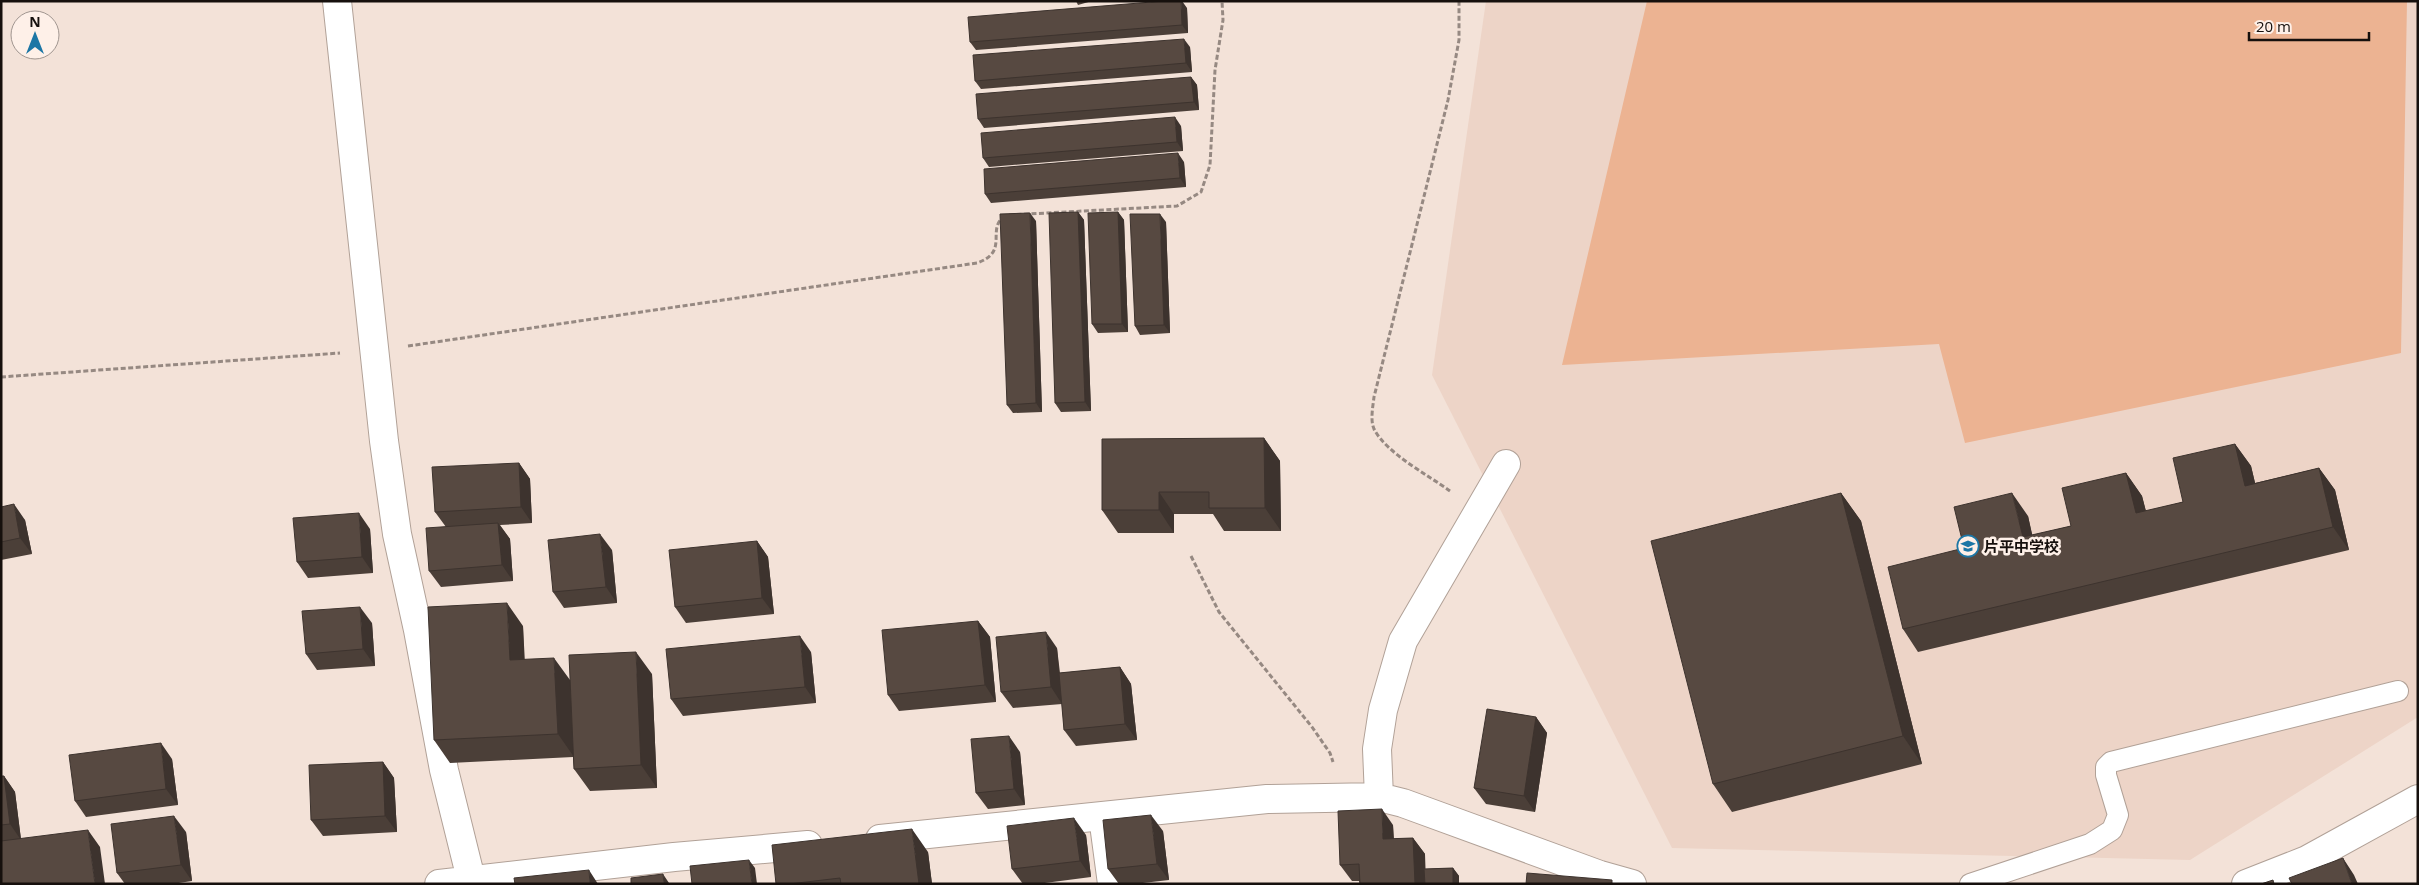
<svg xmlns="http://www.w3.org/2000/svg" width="2419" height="885" font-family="'Open Sans','Noto Sans JP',sans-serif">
	<rect width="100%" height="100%" fill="#f3e2d8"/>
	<path fill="#edd4c7" d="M1486,1H2418V717L2190,860L1672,848L1432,375Z"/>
	<path fill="#ecb392" d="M1647,1H2407L2401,353L1965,443L1939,344L1562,365Z"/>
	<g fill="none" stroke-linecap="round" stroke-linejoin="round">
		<g stroke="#b1a197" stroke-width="22">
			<path id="service" d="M1099,817L1108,884
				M1970,884L2090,844L2112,830L2118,815L2106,775V767L2111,762L2398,691"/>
		</g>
		<g stroke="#b1a197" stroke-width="30">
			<path id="minor" d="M337,1L384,441L397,534L418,630L444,770L471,879
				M1379,797L1377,749L1383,710L1403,641L1506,464
				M880,839L1267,799L1379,797L1403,803L1600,875L1632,884
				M439,884L674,857L808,845
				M2246,884L2307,860L2418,799"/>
		</g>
		<path stroke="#968982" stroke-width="3" stroke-dasharray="5 2.5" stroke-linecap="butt" d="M1009,215L1177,206L1201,192L1210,165L1215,70L1223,20L1222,1
			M408,346L977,263C1009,252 987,231 1003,217
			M1,377L340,353
			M1450,491C1428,475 1386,453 1374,429C1370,420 1373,406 1374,397L1448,100L1459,40V1
			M1191,556L1219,612L1312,727L1330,753L1333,762"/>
		<use href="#service" stroke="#fff" stroke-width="20"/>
		<use href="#minor" stroke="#fff" stroke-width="28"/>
	</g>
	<path fill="#4b3f38" d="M1076,1H1092L1078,5Z
		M1187,8L1188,33L976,50L970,42Z
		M1190,47L1192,72L981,89L975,81Z
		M1191,77L1197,85L1199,110L984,128L978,119Z
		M1181,126L1183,151L989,167L983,158Z
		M1184,162L1186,187L991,203L985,194Z
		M1078,212L1084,220L1091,411L1061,412L1055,403Z
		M1118,212L1124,220L1128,332L1098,333L1092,324Z
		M1036,221L1042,412L1013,413L1007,405Z
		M1166,222L1170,333L1140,335L1135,326Z
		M1264,438L1280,461L1281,531H1224L1213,514H1174V533H1118L1102,510Z
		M2235,444L2251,466L2255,483L2319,468L2335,490L2349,550L1918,652L1903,629L1964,548L2028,516L2032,535L2071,526L2126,473L2142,496L2146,511L2183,502Z
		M519,463L530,479L532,523L500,525L510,539L513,581L441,587L429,571L446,527L435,512Z
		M1841,493L1861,521L1922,764L1732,812L1713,784Z
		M1,507L25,520L32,554L1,560Z
		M370,529L373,573L308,578L297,562Z
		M757,541L768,557L774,614L686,623L675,607Z
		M612,550L617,603L564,608L553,592Z
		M978,621L990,637L996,702L899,711L888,695Z
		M372,623L375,666L317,670L306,654Z
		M523,626L524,659L570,680L652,674L657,788L590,791L574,769L573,757L450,763L434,740Z
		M1057,648L1060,673L1120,667L1131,684L1137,740L1076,746L1064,730L1062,704L1013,708L1001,692Z
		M811,652L816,703L683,716L671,699Z
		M1536,717L1547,733L1535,812L1486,804L1474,788Z
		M1020,752L1025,805L988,809L976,793Z
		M172,759L178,805L86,817L75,801Z
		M383,762L394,778L397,832L323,836L311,820Z
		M1,776H4L15,792L21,839L100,847L1,884Z
		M1393,825L1394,839L1413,838L1425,854V869L1453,868L1459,876V884H1360L1359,881H1352L1340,865Z
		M1163,831L1169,880L1134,884H1119L1108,869Z
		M186,832L192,881L172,884H125L117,873Z
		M1086,835L1091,877L1037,884H1023L1012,869Z
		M928,852L932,884H776Z"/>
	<path fill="#3d332e" d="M1181,1H1182L1187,8L1188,33L1182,25Z
		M1184,39L1190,47L1192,72L1186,63Z
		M1191,77L1197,85L1199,110L1194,102Z
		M1175,117L1181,126L1183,151L1177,142Z
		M1178,153L1184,162L1186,187L1180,178Z
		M1078,212L1084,220L1091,411L1085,402Z
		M1118,212L1124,220L1128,332L1122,324Z
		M1030,213L1036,221L1042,412L1036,403Z
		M1160,214L1166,222L1170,333L1164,325Z
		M1264,438L1280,461L1281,531L1265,508Z
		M2235,444L2251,466L2261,508L2245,486Z
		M519,463L530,479L532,523L521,507Z
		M2319,468L2335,490L2349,550L2333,527Z
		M2126,473L2142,496L2152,536L2136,513Z
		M1159,492L1174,514V533L1159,510Z
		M1841,493L1861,521L1922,764L1903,736Z
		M2012,493L2028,516L2038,560L2023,537Z
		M14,504L25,520L32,554L20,538Z
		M359,513L370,529L373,573L362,557Z
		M498,523L510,539L513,581L502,565Z
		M600,534L612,550L617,603L606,587Z
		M757,541L768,557L774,614L762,598Z
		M507,603L523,626L526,683L510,660Z
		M360,607L372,623L375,666L363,649Z
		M978,621L990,637L996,702L985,685Z
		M1046,632L1057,648L1062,704L1051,687Z
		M800,636L811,652L816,703L805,687Z
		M636,652L652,674L657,788L641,765Z
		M554,658L570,680L574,757L558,734Z
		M1120,667L1131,684L1137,740L1125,724Z
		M1536,717L1547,733L1535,812L1524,796Z
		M1009,736L1020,752L1025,805L1014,789Z
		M161,743L172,759L178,805L166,789Z
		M383,762L394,778L397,832L385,816Z
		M4,776L15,792L21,840L10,824Z
		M1382,809L1393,825L1394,855L1383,839Z
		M1151,815L1163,831L1169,880L1157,864Z
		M174,816L186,832L192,881L181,865Z
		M1074,818L1086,835L1091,877L1080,861Z
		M912,829L928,852L932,884H919Z
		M88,830L100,847L105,884H95Z
		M1413,838L1425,854L1426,884H1415Z
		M2343,858L2354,875L2358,884H2352Z
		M749,860L755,868L757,884H752Z
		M1453,868L1459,876V884H1453Z
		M589,870L598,884H590Z
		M663,874L669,883V884H664Z"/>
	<path fill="#574941" stroke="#3d332e" d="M1164,1H1181L1182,25L970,42L968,17Z
		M1184,39L1186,63L975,81L973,55Z
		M1191,77L1194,102L978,119L976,94Z
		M1175,117L1177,142L983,158L981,133Z
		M1178,153L1180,178L985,194L984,169Z
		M1078,212L1085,402L1055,403L1049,213Z
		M1118,212L1122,324H1092L1088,213Z
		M1030,213L1036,403L1007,405L1000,214Z
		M1130,214H1160L1164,325L1135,326Z
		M1264,438L1265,508H1209V492H1159V510H1102V439Z
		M2235,444L2245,486L2319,468L2333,527L1903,629L1888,567L1964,548L1954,507L2012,493L2023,537L2071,526L2062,488L2126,473L2136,513L2183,502L2173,458Z
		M519,463L521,507L435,512L432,467Z
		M1841,493L1903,736L1713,784L1651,541Z
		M14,504L20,538L1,542V507Z
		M359,513L362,557L297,562L293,518Z
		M498,523L502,565L429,571L426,528Z
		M600,534L606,587L553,592L548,540Z
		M757,541L762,598L675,607L669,550Z
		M507,603L510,660L554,658L558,734L434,740L428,607Z
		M360,607L363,649L306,654L302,611Z
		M978,621L985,685L888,695L882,630Z
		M1046,632L1051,687L1001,692L996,637Z
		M800,636L805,687L671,699L666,649Z
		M636,652L641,765L574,769L569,655Z
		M1120,667L1125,724L1064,730L1059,673Z
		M1487,709L1536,717L1524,796L1474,788Z
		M1009,736L1014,789L976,793L971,739Z
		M161,743L166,789L75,801L69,755Z
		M383,762L385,816L311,820L309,765Z
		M1,776H4L10,824L1,825Z
		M1382,809L1383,839L1413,838L1415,884H1360L1359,864L1340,865L1338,811Z
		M1151,815L1157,864L1108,869L1103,820Z
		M174,816L181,865L117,873L111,824Z
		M1074,818L1080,861L1012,869L1007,826Z
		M912,829L919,884H841L840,878L789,884H776L772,845Z
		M88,830L95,884H1V841Z
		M2343,858L2352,884H2292L2289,878Z
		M749,860L752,884H692L690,866Z
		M1453,868V884H1425L1424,869Z
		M589,870L590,884H515L514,878Z
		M1527,873L1612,880V884H1526Z
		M663,874L664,884H631V878Z
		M2273,880L2274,884H2261Z"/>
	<defs>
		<g id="school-ring" transform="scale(1.125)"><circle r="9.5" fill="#fef0e8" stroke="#1c76a5" stroke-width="1.5"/><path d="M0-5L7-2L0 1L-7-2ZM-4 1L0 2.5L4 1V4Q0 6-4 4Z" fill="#1c76a5"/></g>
	</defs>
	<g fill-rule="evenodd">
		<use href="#school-ring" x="1968" y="546"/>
	</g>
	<g text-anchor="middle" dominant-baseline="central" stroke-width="5" stroke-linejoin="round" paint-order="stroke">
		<g font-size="15" font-weight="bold" fill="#16100d" stroke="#fef0e8" text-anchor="start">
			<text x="1984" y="546">片平中学校</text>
		</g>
	</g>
	<rect width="2419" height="885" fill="none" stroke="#16100d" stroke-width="5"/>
	<g transform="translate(35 35)"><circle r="24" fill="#fef0e8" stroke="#a19690"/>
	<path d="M0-4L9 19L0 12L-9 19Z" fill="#1c76a5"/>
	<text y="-8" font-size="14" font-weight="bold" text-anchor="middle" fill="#16100d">N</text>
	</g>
	<path d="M2249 32v8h120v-8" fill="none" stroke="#16100d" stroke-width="2.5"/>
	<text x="2256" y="32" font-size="15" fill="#16100d" stroke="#fef0e8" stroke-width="4" paint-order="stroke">20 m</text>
</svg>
